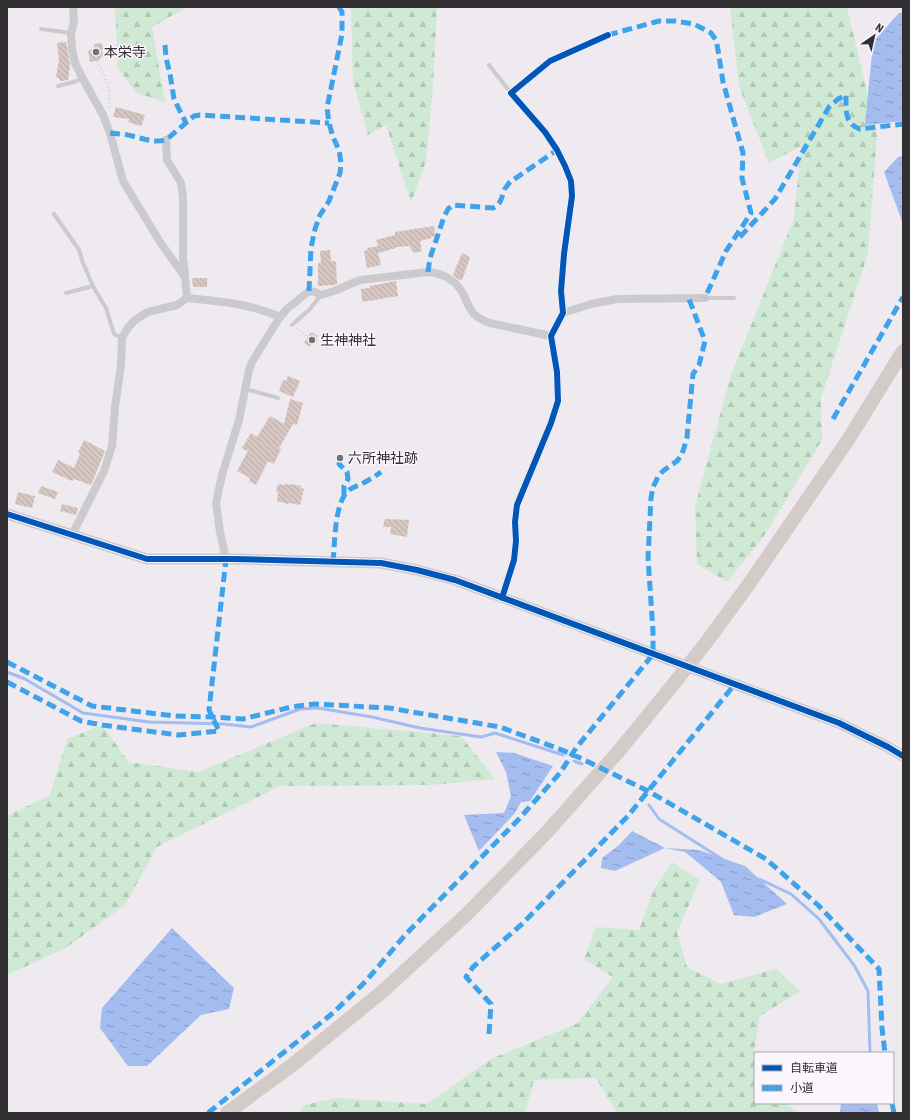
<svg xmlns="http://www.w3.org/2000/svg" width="910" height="1120" font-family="'Roboto Condensed','Noto Sans JP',sans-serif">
	<defs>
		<pattern id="forest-firs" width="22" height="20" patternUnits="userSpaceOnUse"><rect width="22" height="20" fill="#cfe9d5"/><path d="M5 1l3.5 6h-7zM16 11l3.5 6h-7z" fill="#b2c8b7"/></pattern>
		<pattern id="water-ripples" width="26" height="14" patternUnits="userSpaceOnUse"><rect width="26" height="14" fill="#a4bcf0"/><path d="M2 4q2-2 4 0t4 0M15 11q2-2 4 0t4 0" fill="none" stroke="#8699c3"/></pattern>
		<pattern id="building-back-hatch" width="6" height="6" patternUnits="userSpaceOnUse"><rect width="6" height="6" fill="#d6c5c0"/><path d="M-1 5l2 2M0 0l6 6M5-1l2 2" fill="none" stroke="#b8aaa5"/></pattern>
	</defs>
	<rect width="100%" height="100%" fill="#eeeaf0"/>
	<path fill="url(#forest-firs)" d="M115,7H187L152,27L165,102L137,93L118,69Z
		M351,7H437L433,86L426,161L411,203L386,125L368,135L353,82Z
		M730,7H847L877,135L868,254L821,398L822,440L764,536L727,582L697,564L695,506L731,375L794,218L801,146L769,163L739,86Z
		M316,723L461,736L495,779L431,785L280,786L157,847L125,905L64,949L7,975V816L50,795L67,739L102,725L129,762L198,772Z
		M672,862L700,880L677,932L687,967L721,984L776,969L800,991L760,1016L753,1057L755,1060V1103H784L800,1113H617L596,1078L534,1080L525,1113H300L304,1105L336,1098L427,1104L491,1059L578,1023L613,977L584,959L596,927L639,930L653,891Z"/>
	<path fill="url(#water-ripples)" d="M899,13H903V121L865,125L873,42Z
		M903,156V224L884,172L898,157Z
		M496,752L514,753L553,766L530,801L521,802L515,813L479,851L464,815L504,813L511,796L506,772Z
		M632,831L665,848L699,850L745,866L787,904L754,917L734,915L721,882L701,865L685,852L665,848L615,871L601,868L602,858L619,845Z
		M172,928L234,988L229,1009L201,1015L147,1066H128L100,1028L102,1008Z
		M841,1103H877L879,1113H840Z"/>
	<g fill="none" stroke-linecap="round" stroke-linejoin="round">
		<path stroke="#a4bcf0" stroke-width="3" d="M7,672L25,679L83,713L149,722L224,724L251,727L300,709L318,708L372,717L420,728L481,737L495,733L563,755
			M574,761L582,764
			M649,805L659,819L722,859
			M759,879L791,894L819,919L854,965L868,991L870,1053"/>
	</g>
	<path fill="url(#building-back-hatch)" d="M66,42L70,64L68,80L60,81L59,78L56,77L59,60L57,43Z
		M102,43L103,49L102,50L103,57H101L100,60L90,62L88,51L94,48V44Z
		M116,107L145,115L141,126L128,122L129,119L113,117Z
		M434,226L435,236L431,237V238L420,241L422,251L414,253L409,246L396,247V248L378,253L381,265L367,268L364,251L368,250L367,248L378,246L376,240L395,235V232Z
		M330,250L331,261L336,262L337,284L333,285L318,286V263H321L320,251Z
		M462,253L468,256L470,258L462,280L458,279L453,275Z
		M192,278H207V287H193Z
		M396,281L398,296L362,302L361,289L370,288V286Z
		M311,332L318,336L316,339L318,340L315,344L309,346L304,343Z
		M288,376L300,381L293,397L279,391L283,380L286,381Z
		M290,399L303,403L297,425L293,424L279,448L281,449L274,464L268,461L256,485L249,481L250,478L237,471L248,451L242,448L251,433L257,437L270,416L284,424Z
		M84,440L105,451L91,485L74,479L72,481L52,472L58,460L74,468L80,454L78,452Z
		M278,484L284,485L285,484L290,485L291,484L301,486L300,488L304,489L300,505L289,503L288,504L277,501L278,492L276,491Z
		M41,486L58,492L55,499L38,493Z
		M18,492L35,496L32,508L15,504Z
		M62,504L78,508L76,515L60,511Z
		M385,519L409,520L407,537L390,534L391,527H383Z"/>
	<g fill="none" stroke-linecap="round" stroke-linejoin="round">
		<path stroke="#cdccce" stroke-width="2" stroke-dasharray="1 3" stroke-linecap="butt" d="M97,61C104,76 114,91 108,107
			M296,328L307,336"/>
		<path stroke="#cbcacc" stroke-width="4" d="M41,29L71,33
			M489,65L511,93
			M58,86L70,83L83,79
			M54,214L79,250L83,263L93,286L106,308L114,334L122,338
			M66,293L93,286
			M705,298H734
			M292,325L310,309L321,295
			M246,389L278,398"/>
		<path stroke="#cbcacc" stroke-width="8" d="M73,7L74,22L71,33L72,49L75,63L83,79L103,115L110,133L123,181L160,242L185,277L187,298
			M166,140L167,160L181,183L183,197V258L185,276
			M563,313L591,304L617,299L705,298
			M72,535L104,471L112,446L115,407L121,365L122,338L127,329L135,320L148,312L177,305L187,298C219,301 251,304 280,317
			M226,559L220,532L216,503L222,475L239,420L249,370L252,362L280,317L287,309L309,291L315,292L321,295L334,291L360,280L428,272C442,273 455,280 462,292C466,299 468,307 474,314C478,318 484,321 490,323L551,336
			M502,598L514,560L516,541L515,522L517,505L551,423L558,401L557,372L551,336L563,313L561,291L564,254L572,196L571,181L565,166L557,150L545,132L511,93L550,61L608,35"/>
		<path stroke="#cbcacc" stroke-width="11" d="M7,514L147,559H234L381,563L417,570L455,580L839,723L888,747L903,756"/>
		<path stroke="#d3cbc8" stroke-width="14" d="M227,1113L291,1066L383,991L467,914L547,832L618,752L672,686L708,640L749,584L850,437L903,351"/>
		<path stroke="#3ea3eb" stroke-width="5" stroke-dasharray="10 5" stroke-linecap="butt" d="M608,35L659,21H675L694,24L711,33L716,40L718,50L723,82L743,153L742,178L751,213L726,251L705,298
			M165,45L166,58L170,74L174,99L186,123
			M110,133C117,134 125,134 132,136C145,139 153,143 166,140L194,116L200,115L329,123
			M740,237L775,199L829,107L838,99L846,95C846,109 844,124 860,129L903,124
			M428,272L430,258L444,217L448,209L453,205L493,208C502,203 501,199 504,191C505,187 508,185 510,182L557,150
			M309,291L311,248L315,229L320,215L329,201L340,173L341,163L339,150L333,137L329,123L327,108L342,34V12L339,7
			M833,419L903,297
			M340,460L339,464L347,472L348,479L344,486V495
			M333,562C335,544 334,502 349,490C352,488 356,486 360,485C367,481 374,477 381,472
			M7,662L92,706L175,716L212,717L243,719L291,707L314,704L389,708L500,727L554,747L572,754L648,791L766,859L818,905L879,969L882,1028L885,1053
			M7,682L81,721L102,725L178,735L219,731L209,710L226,559
			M489,1034L491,1004L466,977L473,967L522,924L627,817L735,684
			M892,1103L894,1113
			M208,1113L333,1013L366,981L406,934L518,820L560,773L576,748L646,663L653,654V631L648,558L651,498L653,487L658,477L663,471L677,461L681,456L684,448L687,437L693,374L699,365L705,341L689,299"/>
		<g stroke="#fbf5fe" stroke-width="8">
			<path id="cycleway" d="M7,514L147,559H234L381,563L417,570L455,580L839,723L888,747L903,756
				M502,598L514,560L516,541L515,522L517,505L551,423L558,401L557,372L551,336L563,313L561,291L564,254L572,196L571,181L565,166L557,150L545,132L511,93L550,61L608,35"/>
		</g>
		<use href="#cycleway" stroke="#0057b8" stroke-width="6"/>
	</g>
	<g fill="#747075" stroke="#fbf5fe" stroke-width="1.5">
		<circle cx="96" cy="52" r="4"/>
		<circle cx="312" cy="340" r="4"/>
		<circle cx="340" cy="458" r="4"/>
	</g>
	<g text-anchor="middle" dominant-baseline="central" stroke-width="3" stroke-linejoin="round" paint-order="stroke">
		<g font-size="14" fill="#322f33" stroke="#fbf5fe" text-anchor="start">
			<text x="104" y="52">本栄寺</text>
			<text x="320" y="340">生神神社</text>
			<text x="348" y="458">六所神社跡</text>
		</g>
	</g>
	<rect width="910" height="1120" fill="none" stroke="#322f33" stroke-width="16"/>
	<rect x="754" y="1052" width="140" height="52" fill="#fbf5fe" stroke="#aba6ad"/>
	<rect x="762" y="1065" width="20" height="6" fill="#0057b8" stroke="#aba6ad"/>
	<text x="790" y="1072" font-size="12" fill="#322f33">自転車道</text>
	<rect x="762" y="1085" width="20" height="6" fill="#3ea3eb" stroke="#aba6ad"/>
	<text x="790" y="1092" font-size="12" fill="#322f33">小道</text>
	<g transform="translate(874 36) rotate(34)" stroke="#fbf5fe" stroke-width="3" paint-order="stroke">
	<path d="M0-3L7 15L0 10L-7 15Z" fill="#322f33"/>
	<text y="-6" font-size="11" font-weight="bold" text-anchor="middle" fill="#322f33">N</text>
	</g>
</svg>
